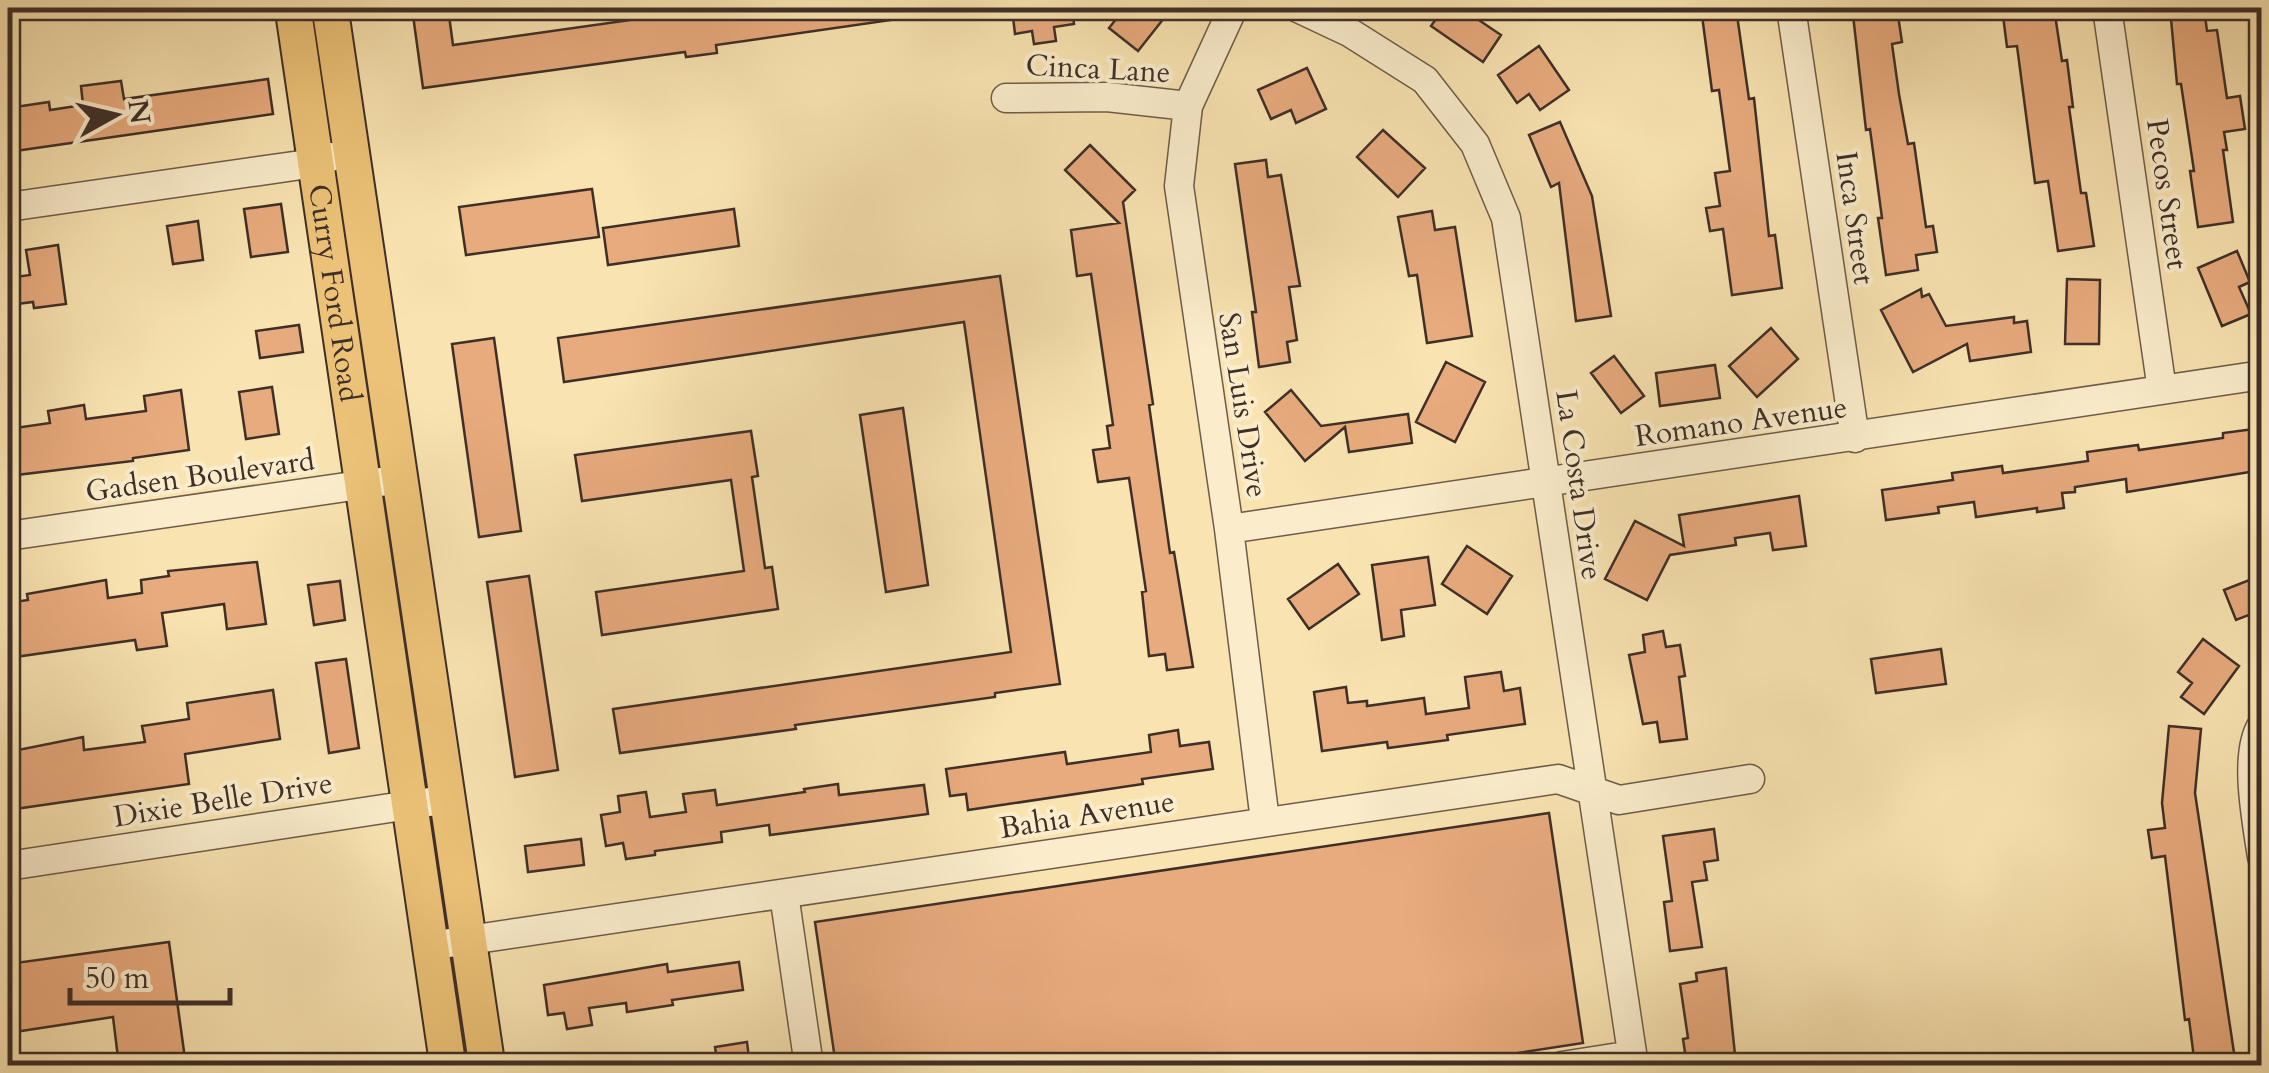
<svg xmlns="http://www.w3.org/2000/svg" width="2269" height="1073" font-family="Cardo,serif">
	<rect width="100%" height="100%" fill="#f9e4b1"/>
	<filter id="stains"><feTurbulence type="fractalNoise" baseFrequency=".002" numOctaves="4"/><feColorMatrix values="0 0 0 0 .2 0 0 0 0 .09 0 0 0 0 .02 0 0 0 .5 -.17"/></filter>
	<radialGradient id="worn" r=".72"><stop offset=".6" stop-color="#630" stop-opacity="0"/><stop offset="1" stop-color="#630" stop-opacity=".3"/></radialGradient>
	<path fill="#e8ab7e" stroke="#3e2f29" stroke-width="2.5" d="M412,8H448L453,45L680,13L679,8H904L905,18L716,45L717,53L686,57L685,52L423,88Z
		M1012,8H1072L1074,24L1054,27L1056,41L1034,44L1032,31L1015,34Z
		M1125,8H1172L1138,51L1109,28Z
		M1444,8H1461L1501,35L1483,62L1431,26Z
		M1701,8H1736L1749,99L1754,98L1769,236L1775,235L1782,288L1732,295L1723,229L1710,231L1706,208L1720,206L1715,173L1730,171L1719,90L1712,91Z
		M2002,8H2054L2062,61L2067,60L2073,107H2069L2081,193H2086L2094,246L2058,251L2048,181L2035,183L2017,46L2007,47Z
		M2170,8H2204L2207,31L2217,30L2227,98L2240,96L2245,129L2224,132L2227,150H2223L2233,222L2198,227L2190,171H2194L2181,84H2177Z
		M1897,9L1902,42L1892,44L1899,94L1908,144L1914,143L1926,227L1933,226L1937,252L1916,255L1918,270L1886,275L1878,218H1882L1870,129L1866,130L1853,15Z
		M1539,46L1569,90L1540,110L1529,94L1517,103L1498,75Z
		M1307,68L1326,109L1296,123L1291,110L1271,119L1258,90Z
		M268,79L273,114L8,152V108L49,102L50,110L83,105L81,86L121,81L124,99Z
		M1560,122L1592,196L1611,316L1576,321L1559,183L1551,187L1529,135Z
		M1383,130L1425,168L1398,197L1357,157Z
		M1090,145L1135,190L1123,202L1153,404L1149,405L1170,553L1174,552L1193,667L1167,670L1165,654L1149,656L1142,592L1146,591L1129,478L1098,482L1093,450L1110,448L1107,426L1113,425L1091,274L1077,276L1071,230L1119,223L1065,170Z
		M1266,160L1268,177L1281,175L1300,286L1289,287L1297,340L1287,342L1290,362L1259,367L1252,312H1256L1235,164Z
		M592,189L599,237L466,255L459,207Z
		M281,204L288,252L251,257L244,209Z
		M734,209L739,246L608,265L603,228Z
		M1432,211L1435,230L1455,227L1472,336L1427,343L1417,275L1409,276L1398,217Z
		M198,221L203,260L173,264L167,226Z
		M58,245L66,304L34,308L33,302L8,305V278L30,275L26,250Z
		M2237,251L2250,282L2239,287L2251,314L2222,326L2198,268Z
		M1000,276L1060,684L995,693V697L795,725L796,729L620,753L613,709L1011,652L964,322L564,382L558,338Z
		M2067,279L2100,280L2099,344H2065Z
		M1921,289L1922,297L1929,294L1946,326L2014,317V323L2027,321L2031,352L1970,361L1967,344L1913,372L1881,310Z
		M299,325L303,352L260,358L256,331Z
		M1771,328L1798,359L1757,397L1729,366Z
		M494,338L521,531L479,537L452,344Z
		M1614,356L1644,396L1621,413L1591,373Z
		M1446,362L1485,382L1455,442L1416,422Z
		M1715,365L1720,398L1660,406L1656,373Z
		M272,387L279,434L246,439L239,392Z
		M181,390L189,450L133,458V461L8,476V429L50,423L48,411L84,405L86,419L146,411L144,396Z
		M1291,390L1321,426L1408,414L1412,443L1349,452L1345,427L1305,461L1265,412Z
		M903,408L928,585L886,592L860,415Z
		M2262,428V470L2127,492L2126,479L2075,487V492L2062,493L2064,508L2037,512V508L1976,517L1974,502L1938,507L1939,513L1886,520L1882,490L1953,480L1952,473L2002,466L2003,473L2088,461L2087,452L2138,445L2139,450L2223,438V433Z
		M751,431L758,476L752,477L765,568L772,567L778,609L602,635L596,592L744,571L731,480L582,501L575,455Z
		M1799,496L1806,546L1773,550L1770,533L1735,538L1736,545L1670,555L1647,600L1605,579L1635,521L1684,546L1679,515Z
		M1467,546L1512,576L1487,614L1442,584Z
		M1428,557L1435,605L1401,610L1404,636L1382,640L1372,565Z
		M257,562L266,624L227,629L224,604L162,613L167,646L137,650L135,640L8,658V603L28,600L27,594L106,580L108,598L142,593L141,580L169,576L168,571Z
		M1338,564L1359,594L1309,629L1288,599Z
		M2262,575V610L2236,620L2224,590Z
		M529,576L558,770L515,777L487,582Z
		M340,581L345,620L314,625L308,585Z
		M1663,631L1666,647L1680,645L1685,676L1679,677L1687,739L1660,742L1657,722L1643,724L1629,655L1645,652L1643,635Z
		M2203,639L2239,666L2204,714L2181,697L2192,683L2178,672Z
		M1941,649L1946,684L1876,693L1871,659Z
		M346,659L359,748L329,753L316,663Z
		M1501,672L1504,691L1520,688L1525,724L1447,735L1448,740L1388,748L1387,742L1322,751L1314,692L1346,687L1348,703L1367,701V706L1424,698L1426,714L1469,708L1465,677Z
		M273,690L280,739L185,754L189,784L8,810V752L83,737L84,750L145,742L142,726L189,719L187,703Z
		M2169,726L2201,729L2195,793L2236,1066H2195L2189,1019L2185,1020L2165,856L2152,858L2148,830L2165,828L2162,803Z
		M1178,730L1180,746L1209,742L1213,769L1142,779L1143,784L968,810L966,794L950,796L946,769L1065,752L1067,764L1151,752L1149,735Z
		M838,784L839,795L924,785L928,814L770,835L769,825L721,832L722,842L655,851V855L626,859L623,843L606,846L601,815L620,812L618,796L646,792L650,817L686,812L683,794L715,790L717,805L805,792L804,789Z
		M1549,813L1583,1043L1432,1066H836L815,922Z
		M1714,829L1718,860L1704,862L1707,880L1692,882L1702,947L1670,951L1664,902L1672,901L1663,836Z
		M581,839L584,865L528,872L525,846Z
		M169,942L186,1066H119L113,1017L8,1033V964Z
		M739,962L743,990L672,1000L673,1005L627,1012L626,1003L589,1008L592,1025L567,1029L564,1013L548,1015L544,985L667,964L668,972Z
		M1726,968L1736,1064L1687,1066L1683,1039L1688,1038L1680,984L1697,981L1696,973Z
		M747,1042L750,1066H718L715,1047Z"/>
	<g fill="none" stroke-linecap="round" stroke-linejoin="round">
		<g stroke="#6d5c4b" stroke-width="31">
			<path id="minor" d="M1233,8L1188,106L1179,186L1229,529L1265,821
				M1298,8L1349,32L1425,80L1475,144L1506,218L1634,1066
				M1791,8L1855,438
				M2107,8L2162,390
				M1006,98L1107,97L1188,106
				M8,207L315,163L331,157
				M1229,529L2262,375
				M8,536L401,479
				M2262,725C2243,754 2257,823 2262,857
				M8,866L449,799
				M784,894L809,1066
				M449,943L1558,779L1619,800L1750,779
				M1562,1066L1632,1055"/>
		</g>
		<g stroke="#3e2f29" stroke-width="39">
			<g id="major">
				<path id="s1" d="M293,8L448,1066"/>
				<path d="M330,8L487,1066"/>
			</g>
		</g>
		<use href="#minor" stroke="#fbedcc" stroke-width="28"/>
		<use href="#major" stroke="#ecc278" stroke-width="35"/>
	</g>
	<g text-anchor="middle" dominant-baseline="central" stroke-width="8" stroke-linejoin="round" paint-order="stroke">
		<g font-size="30" fill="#3e2f29" stroke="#fbedcc">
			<text transform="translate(1098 69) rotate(3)">Cinca Lane</text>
			<text transform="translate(2167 194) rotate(82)">Pecos Street</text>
			<text transform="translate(1855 218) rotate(82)">Inca Street</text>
			<text stroke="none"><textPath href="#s1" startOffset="288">Curry Ford Road</textPath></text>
			<text transform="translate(1243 405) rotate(81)">San Luis Drive</text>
			<text transform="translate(1741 422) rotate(-8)">Romano Avenue</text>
			<text transform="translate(200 476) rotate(-8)">Gadsen Boulevard</text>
			<text transform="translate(1579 485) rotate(82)">La Costa Drive</text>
			<text transform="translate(223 800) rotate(-9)">Dixie Belle Drive</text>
			<text transform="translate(1087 815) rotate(-9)">Bahia Avenue</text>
		</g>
	</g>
	<rect width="2269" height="1073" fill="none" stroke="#f9e4b1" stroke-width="40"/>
	<rect x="10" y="10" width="2249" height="1053" fill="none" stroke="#3e2f29" stroke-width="5"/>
	<rect x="20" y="20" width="2229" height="1033" fill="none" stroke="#3e2f29" stroke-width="2.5"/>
	<g transform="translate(115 115) rotate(82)" stroke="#fbedcc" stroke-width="8" paint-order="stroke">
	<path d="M0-8L18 38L0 25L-18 38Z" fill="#3e2f29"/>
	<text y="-15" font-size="28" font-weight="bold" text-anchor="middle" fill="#3e2f29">N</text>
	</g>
	<path d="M70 988v15h160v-15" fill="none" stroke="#3e2f29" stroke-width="5"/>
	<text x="85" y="988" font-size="30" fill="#3e2f29" stroke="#fbedcc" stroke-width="8" paint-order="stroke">50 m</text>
	<rect width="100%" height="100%" filter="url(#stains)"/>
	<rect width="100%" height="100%" fill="url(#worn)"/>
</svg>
